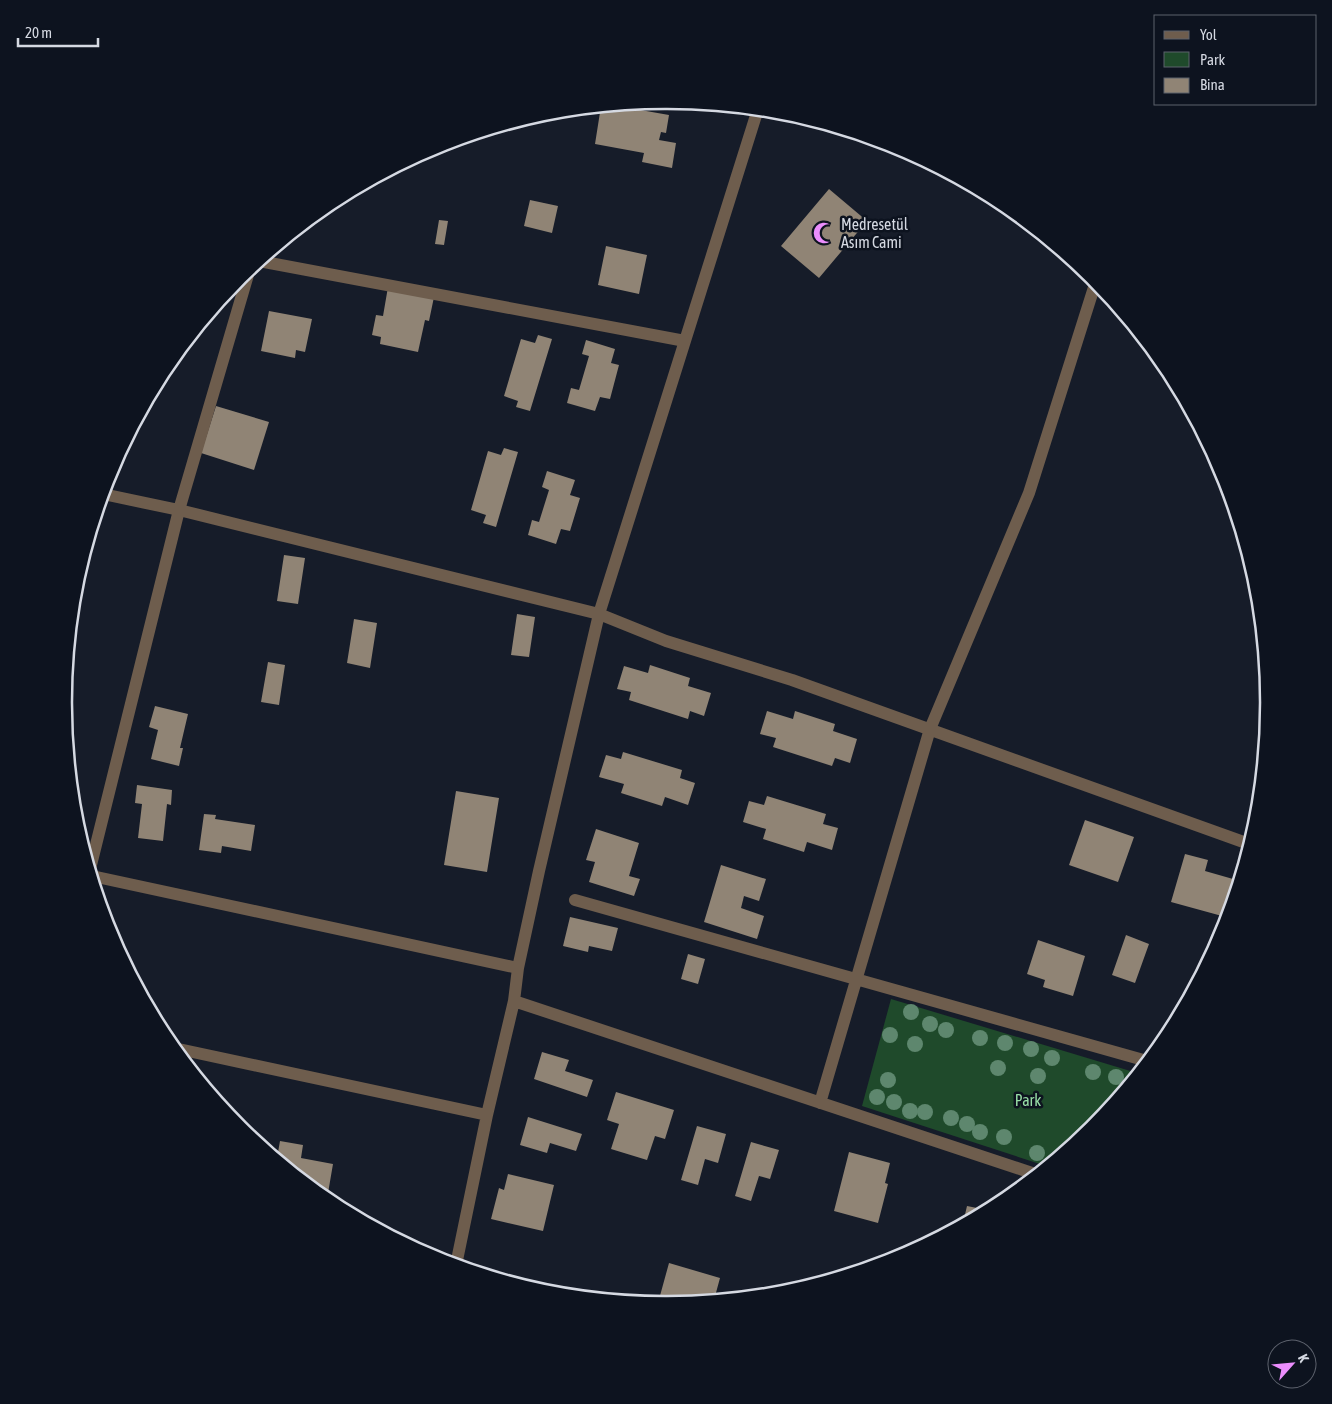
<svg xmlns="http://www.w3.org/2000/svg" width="1332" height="1404" font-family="'Asap Condensed',sans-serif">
	<rect width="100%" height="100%" fill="#161c29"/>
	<path fill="#1f4a2b" d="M891,999L1137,1073L1092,1128L1046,1166L862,1106Z"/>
	<path fill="#908475" d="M612,105L669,115L666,133L661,132L659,140L676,143L672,168L642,162L644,153L595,144L601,106Z
		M829,189L867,221L819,278L781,246Z
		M530,200L558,206L552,233L524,226Z
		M439,220L448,221L444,245L435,244Z
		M606,246L647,255L639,294L598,285Z
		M388,287L434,297L429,321L425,320L418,352L380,344L381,337L372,335L376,315L383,316Z
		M269,311L312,319L305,352L296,350L295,358L261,351Z
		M538,335L552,339L530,411L516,407L518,401L504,396L521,339L535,343Z
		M586,340L615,349L611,363L619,365L610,399L600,397L595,411L567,403L571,388L579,390L589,356L582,354Z
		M216,406L269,422L254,470L201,453Z
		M504,448L518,452L496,527L483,523L486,515L471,510L488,451L501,455Z
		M547,471L575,480L570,495L580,498L570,531L561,529L556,544L528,535L532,520L539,522L549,490L542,487Z
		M284,555L305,558L298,604L277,601Z
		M80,568L81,569L75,603H73L75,584Z
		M517,614L535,617L529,657L511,655Z
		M354,619L377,623L370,668L347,663Z
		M268,662L285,665L279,705L261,702Z
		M650,665L690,678L688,686L711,693L704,716L690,711L688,719L629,700L631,692L617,689L624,666L648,673Z
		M155,706L188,714L180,748H183L179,766L151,759L158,730L149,727Z
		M767,711L793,719L795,711L835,724L833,731L857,739L850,763L835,758L832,766L773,747L776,738L760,734Z
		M623,752L682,770L680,778L695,783L688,805L665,797L662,806L621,793L624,784L599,777L606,755L621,759Z
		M137,785L172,790L171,805L167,804L163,841L138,838L142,804L135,803Z
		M456,791L499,798L487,872L444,865Z
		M767,796L826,814L823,824L838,828L832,850L807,842L804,852L763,839L766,829L743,822L749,801L764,805Z
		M204,814L216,815L215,819L255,825L251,851L222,846L221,853L199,850Z
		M1085,820L1134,837L1118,882L1069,865Z
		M596,829L639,843L629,876L640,879L634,896L589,882L595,862L586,860Z
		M1185,854L1208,860L1205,871L1233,879L1222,916L1171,902Z
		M721,865L766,879L759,901L744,896L741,908L764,916L757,939L704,922Z
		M570,917L618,928L612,951L589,946L588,952L563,946Z
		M1126,935L1149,944L1135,983L1112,975Z
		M1038,940L1085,956L1073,996L1043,987L1045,980L1027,974Z
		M688,954L705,959L698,984L681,979Z
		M542,1052L569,1060L565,1071L593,1080L587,1097L534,1079Z
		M616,1092L674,1110L665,1139L655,1136L647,1160L611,1149L619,1124L607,1120Z
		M528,1117L582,1134L576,1151L550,1143L547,1153L520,1145Z
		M697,1126L726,1134L718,1163L705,1159L698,1185L681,1180Z
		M280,1141L303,1145L301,1158L333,1164L327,1199L277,1158Z
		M751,1142L779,1150L770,1179L759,1176L751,1201L735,1196Z
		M849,1152L890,1163L885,1183L888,1184L878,1223L834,1211Z
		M508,1174L554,1185L543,1231L491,1219L499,1188L504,1190Z
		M967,1206L987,1210L963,1223Z
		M669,1263L720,1278L714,1300L666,1304L658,1303Z"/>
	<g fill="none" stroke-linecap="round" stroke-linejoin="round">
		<path stroke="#6e5d4d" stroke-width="12" d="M259,261L685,341
			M103,494L179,510L599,614L666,641L792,680L1249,844
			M90,869L179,510L250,268
			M92,876L518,968
			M575,900L1147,1061
			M514,1001L1035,1174
			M174,1048L487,1115
			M820,1103L930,729L1029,493L1096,281
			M456,1265L487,1115L514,1001L518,968L539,871L599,614L758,109"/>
	</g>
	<g fill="#5e876e">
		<circle cx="911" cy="1012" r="8"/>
		<circle cx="930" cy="1024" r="8"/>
		<circle cx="946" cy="1030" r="8"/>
		<circle cx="890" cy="1035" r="8"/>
		<circle cx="980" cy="1038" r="8"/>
		<circle cx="1005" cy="1043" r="8"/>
		<circle cx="915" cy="1044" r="8"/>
		<circle cx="1031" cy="1049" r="8"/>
		<circle cx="1052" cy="1058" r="8"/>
		<circle cx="998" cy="1068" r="8"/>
		<circle cx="1093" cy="1072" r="8"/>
		<circle cx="1038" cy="1076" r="8"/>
		<circle cx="1116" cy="1077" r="8"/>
		<circle cx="888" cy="1080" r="8"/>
		<circle cx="877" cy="1097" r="8"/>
		<circle cx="894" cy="1102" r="8"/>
		<circle cx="910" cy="1111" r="8"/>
		<circle cx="925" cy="1112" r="8"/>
		<circle cx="951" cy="1118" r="8"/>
		<circle cx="967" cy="1124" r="8"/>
		<circle cx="980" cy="1132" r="8"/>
		<circle cx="1004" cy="1137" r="8"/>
		<circle cx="1037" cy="1153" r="8"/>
	</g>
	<defs>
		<g id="mosque-bare" transform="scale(1.725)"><path d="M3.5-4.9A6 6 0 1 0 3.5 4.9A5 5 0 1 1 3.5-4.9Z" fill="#eb8dfc" stroke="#0d131f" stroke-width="2.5" paint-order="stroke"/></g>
	</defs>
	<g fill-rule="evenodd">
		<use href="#mosque-bare" x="824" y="233"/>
	</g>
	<g text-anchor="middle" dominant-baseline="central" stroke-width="5" stroke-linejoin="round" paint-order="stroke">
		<g font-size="16" fill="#d5d9e2" stroke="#0d131f" text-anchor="start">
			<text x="841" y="224">Medresetül<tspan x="841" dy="18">Asım Cami</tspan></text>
		</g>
		<g font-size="16" fill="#98dfa7" stroke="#0d131f">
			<text x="1028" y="1100">Park</text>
		</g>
	</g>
	<path d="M0 0H1332V1404H0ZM665 109H667A593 593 0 0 1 1260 702V703A593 593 0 0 1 667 1296H665A593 593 0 0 1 72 703V702A593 593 0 0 1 665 109Z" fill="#0d131f" fill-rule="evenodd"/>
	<path fill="none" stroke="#d5d9e2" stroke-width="2.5" d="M665 109H667A593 593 0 0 1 1260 702V703A593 593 0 0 1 667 1296H665A593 593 0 0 1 72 703V702A593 593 0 0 1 665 109Z"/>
	<rect x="1154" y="15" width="162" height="90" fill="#0d131f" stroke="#5d626d"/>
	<rect x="1164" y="31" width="25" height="8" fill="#6e5d4d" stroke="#5d626d"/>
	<text x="1200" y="40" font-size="15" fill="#d5d9e2">Yol</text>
	<rect x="1164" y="52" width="25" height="15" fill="#1f4a2b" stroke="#5d626d"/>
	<text x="1200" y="65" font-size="15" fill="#d5d9e2">Park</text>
	<rect x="1164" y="78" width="25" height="15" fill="#908475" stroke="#5d626d"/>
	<text x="1200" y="90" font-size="15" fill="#d5d9e2">Bina</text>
	<g transform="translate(1292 1364) rotate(63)"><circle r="24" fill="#0d131f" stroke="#5d626d"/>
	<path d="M0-4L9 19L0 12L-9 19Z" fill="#eb8dfc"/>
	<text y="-8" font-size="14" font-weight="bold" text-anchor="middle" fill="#d5d9e2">K</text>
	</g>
	<path d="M18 38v8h80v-8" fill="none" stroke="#d5d9e2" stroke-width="2.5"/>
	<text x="25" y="38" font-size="15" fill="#d5d9e2" stroke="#0d131f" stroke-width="4" paint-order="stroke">20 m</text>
</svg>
